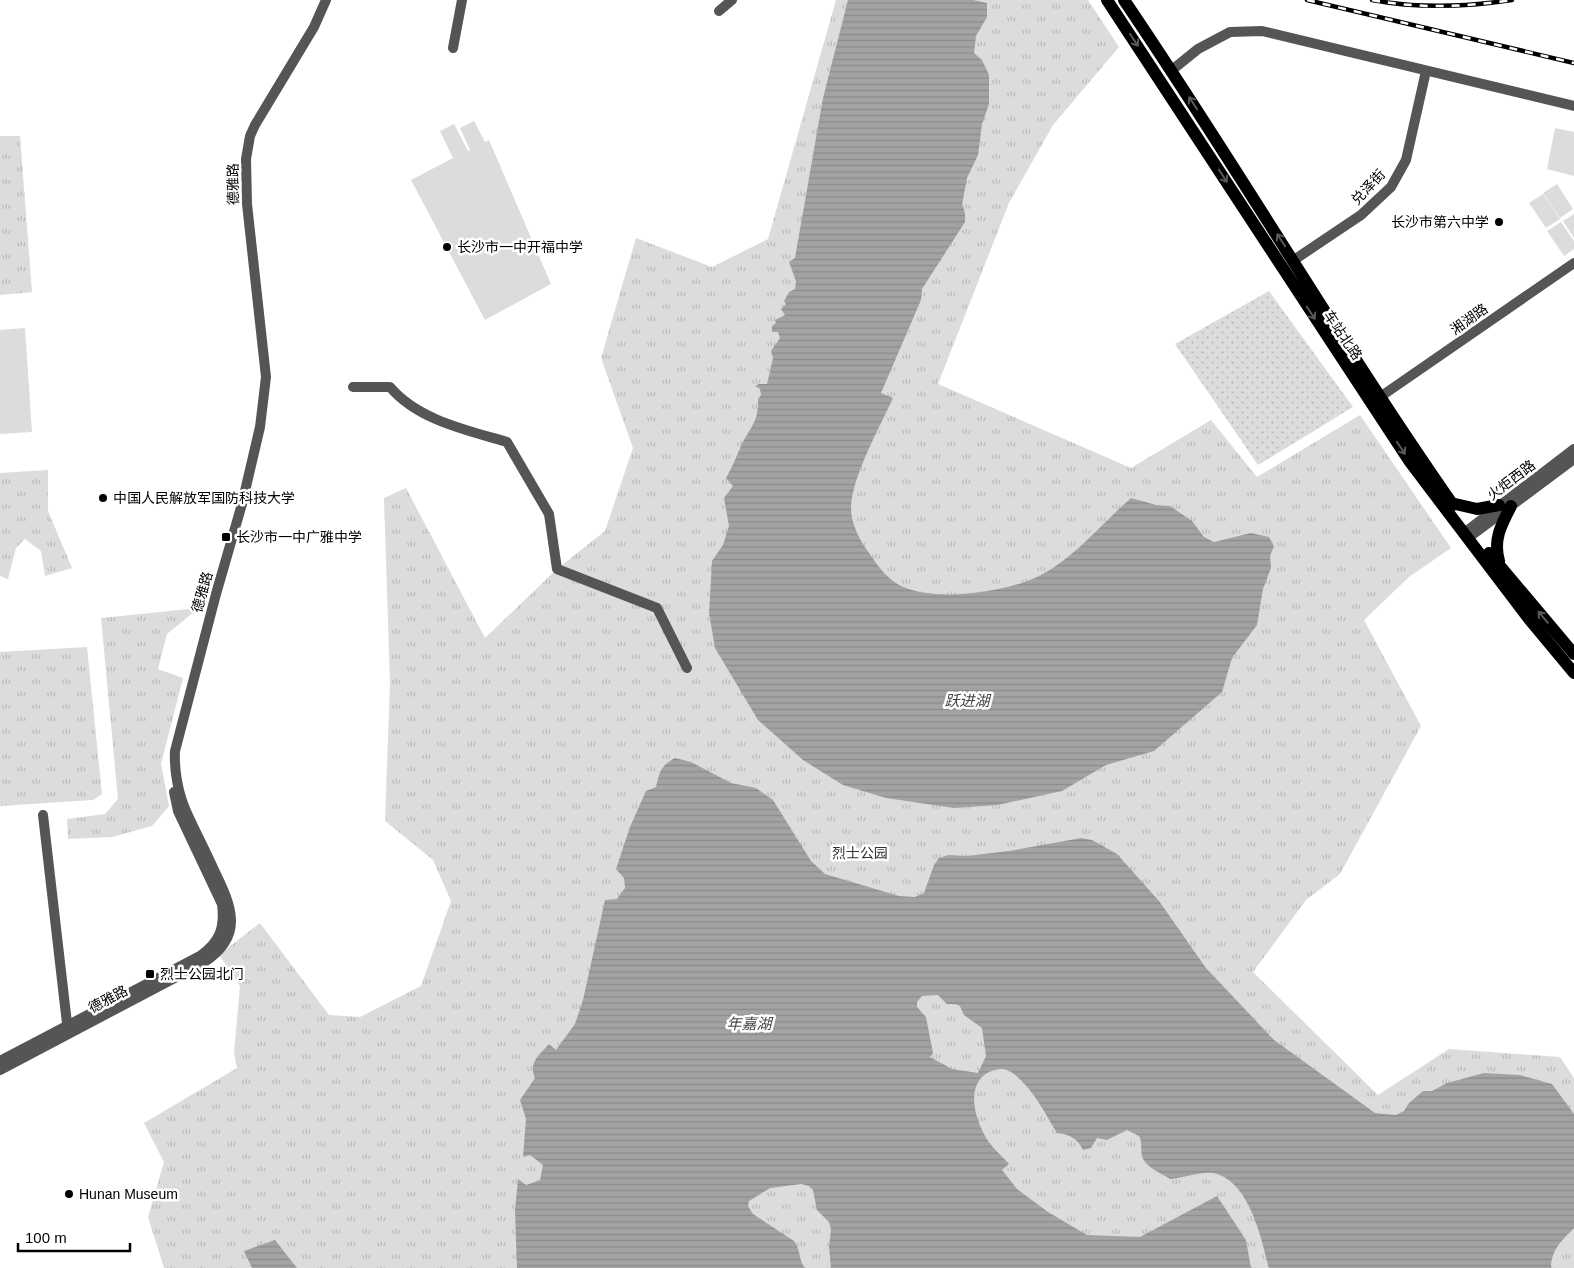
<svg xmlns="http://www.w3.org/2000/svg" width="1574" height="1268" font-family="Helvetica,'Noto Sans SC',sans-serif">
	<defs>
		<pattern id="grass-dots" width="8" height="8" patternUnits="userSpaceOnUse" patternTransform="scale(1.25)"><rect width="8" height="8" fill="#dcdcdc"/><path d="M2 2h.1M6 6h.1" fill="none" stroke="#bbb" stroke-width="1.8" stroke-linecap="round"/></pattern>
		<pattern id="park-tufts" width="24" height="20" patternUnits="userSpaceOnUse" patternTransform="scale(1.25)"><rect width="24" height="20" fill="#dcdcdc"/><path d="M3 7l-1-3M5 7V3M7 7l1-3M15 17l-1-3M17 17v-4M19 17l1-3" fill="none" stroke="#bbb"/></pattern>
		<pattern id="water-rules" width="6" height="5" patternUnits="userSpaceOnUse" patternTransform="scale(1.25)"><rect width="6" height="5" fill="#a3a3a3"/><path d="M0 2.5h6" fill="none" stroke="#8b8b8b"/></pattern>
	</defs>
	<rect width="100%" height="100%" fill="#fff"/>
	<path fill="url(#grass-dots)" d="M1269,291L1353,407L1258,465L1175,344Z"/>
	<path fill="url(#park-tufts)" d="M836,0H1088L1119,47L1053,125L1009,203L938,384L1131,468L1211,420L1257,477L1360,415L1451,548L1409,577L1364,620L1421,726L1340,874L1306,900L1253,972L1378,1095L1449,1049L1560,1057L1574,1078V1268H164L148,1217L164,1162L144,1123L237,1068L234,1053L240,986L219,955L260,923L329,1015L360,1017L421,986L451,901L433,860L385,821L390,683L384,498L406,488L485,638L557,569L605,531L633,448L601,358L636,238L712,267L768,239Z
		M0,136H20L32,292L0,295Z
		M48,470V511L72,568L45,576L41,551L25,539L16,548L8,579L0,576V473Z
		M199,608L167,634L158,669L183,678L161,764L169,806L152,826L112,837L68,839L67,819L105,814L118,799L101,618Z
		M87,647L102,794L93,800L0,806V652Z"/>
	<path fill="#dcdcdc" d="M474,121L485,142L489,140L551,284L485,320L411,180L453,158L440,131L454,124L468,151L470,150L460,128Z
		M1555,128L1574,132V176L1547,169Z
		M1557,184L1573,209L1560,218L1543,193Z
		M1543,194L1560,219L1546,228L1529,203Z
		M1574,214V238L1563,221Z
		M1561,222L1574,241V249L1564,256L1547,231Z
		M25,328L32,432L0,434V330Z"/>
	<path fill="url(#water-rules)" fill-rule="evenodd" d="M848,0H973L987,3V17L976,36L974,53L982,60L989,75V104L982,124L978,155L967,178L962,205L965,213V222L922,289L921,300L881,393L893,398C879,429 852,476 851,508C851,524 860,541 869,553C878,566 887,579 901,586C935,602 1000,593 1035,578C1072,561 1100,525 1131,498L1156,505L1170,506L1192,521L1204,537L1214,542L1251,533L1269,537L1274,546L1270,556L1271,568L1263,589L1257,625L1232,658L1222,692L1154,751L1106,765L1062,791L997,805L954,808L886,798L843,785L803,760L758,720L715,648L709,613L712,561L723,545L729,526L724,498L733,486L726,478C732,468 736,457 741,446C750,427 759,422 758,399L761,395L760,389L755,386L759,384H767L773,358L771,351L780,338L778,332H772V326L776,323L775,320L785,315L781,309L786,304L784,301L789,292L795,289L796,281L789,262L795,258L823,98Z
		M675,758L691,762L731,783L756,788L773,800L811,861L825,874L899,896L915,897L924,893L934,865L939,858L949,855L967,856L1009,851L1081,838L1092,840L1117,854L1159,901L1206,968L1274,1040L1375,1113L1396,1115L1404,1111L1409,1103L1423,1091H1432L1447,1083L1484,1073L1520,1075L1552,1084L1574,1114V1228C1562,1240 1551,1250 1551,1268H1269C1261,1237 1249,1180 1213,1173C1203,1171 1182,1178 1170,1179C1161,1173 1145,1167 1142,1156C1140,1149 1143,1143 1139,1136L1127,1130L1107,1140L1097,1138L1091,1148L1083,1150C1078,1139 1069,1134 1057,1133C1044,1112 1032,1086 1011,1072C1004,1067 996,1069 989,1072C966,1084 974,1115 984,1134C989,1145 1001,1155 1009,1164L1002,1170L1017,1189L1048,1212L1087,1235L1140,1237L1217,1196L1246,1240L1251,1268H831L829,1247L831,1229L829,1222L817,1210L813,1190L809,1186L801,1184L770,1188L749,1201L748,1206L753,1214L794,1241C801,1249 798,1260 805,1268H517L515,1211L518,1179L526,1185L540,1180L543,1165L530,1155L523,1157L526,1119L520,1100L535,1078C528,1063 539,1055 549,1044L556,1050L575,1024L583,1000L605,900L617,899L625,888L624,878L616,869L630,827L646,791L656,787C659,773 661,765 675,758ZM938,995L947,1004C962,1005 958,1003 964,1015L982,1028L986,1056L978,1073L952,1069L930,1057L933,1053L926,1017L917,1007V1002L922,996Z
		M275,1240L297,1268H252L244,1251Z"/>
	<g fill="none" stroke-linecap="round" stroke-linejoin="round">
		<path stroke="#555" stroke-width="10" d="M719,11L732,0
			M453,48L462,0
			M1172,70L1198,49L1230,32L1262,31L1574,106
			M1294,260L1361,215L1391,187L1406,160L1426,71
			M353,387H390C418,420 466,430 507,442L549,514L557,569L657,608L687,668
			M1380,397L1574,263
			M1464,533L1574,449
			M1468,538L1574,459
			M43,815L68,1032
			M0,1061L200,956C220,942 225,928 222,904L178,811L174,792
			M0,1070L203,963C245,936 232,907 214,870C205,850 195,831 186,811C178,793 174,770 175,751L216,594L242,504L260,427L266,377L247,204L246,159L250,136L255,125L314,27L326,0"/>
		<path stroke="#000" stroke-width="12" d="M1107,0L1410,462L1529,619L1574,673
			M1124,0C1237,166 1338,340 1453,505
			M1451,503L1477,509L1499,505
			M1489,553L1574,654
			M1499,561C1493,540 1501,525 1511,506"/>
		<g stroke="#000" stroke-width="4.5">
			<path id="rail" d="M1307,0L1574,63
				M1372,0C1420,9 1465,7 1512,0"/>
		</g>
		<use href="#rail" stroke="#fff" stroke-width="2.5" stroke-dasharray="8" stroke-linecap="butt"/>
	</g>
	<defs><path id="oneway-shaft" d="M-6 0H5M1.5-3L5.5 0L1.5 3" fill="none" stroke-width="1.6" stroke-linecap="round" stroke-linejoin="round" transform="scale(1.25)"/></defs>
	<g stroke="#595959">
		<use href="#oneway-shaft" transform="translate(1134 40) rotate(56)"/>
		<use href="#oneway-shaft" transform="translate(1193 103) rotate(-123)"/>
		<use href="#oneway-shaft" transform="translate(1223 176) rotate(57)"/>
		<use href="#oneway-shaft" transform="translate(1281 240) rotate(-123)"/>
		<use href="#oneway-shaft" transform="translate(1311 313) rotate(56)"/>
		<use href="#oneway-shaft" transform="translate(1401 448) rotate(56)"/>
		<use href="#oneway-shaft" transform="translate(1543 617) rotate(-130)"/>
	</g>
	<g fill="#000" stroke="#fff" stroke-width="2">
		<circle cx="1499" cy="222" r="5"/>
		<circle cx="447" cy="247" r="5"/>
		<circle cx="103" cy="498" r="5"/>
		<rect x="221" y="532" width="10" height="10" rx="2.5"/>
		<rect x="145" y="969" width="10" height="10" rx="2.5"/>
		<circle cx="69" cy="1194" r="5"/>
	</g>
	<g text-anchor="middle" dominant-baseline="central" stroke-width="5" stroke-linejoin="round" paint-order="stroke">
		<g font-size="14" fill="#000" stroke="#fff">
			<text transform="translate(233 184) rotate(-91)">德雅路</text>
			<text transform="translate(1368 187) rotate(-47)">兑泽街</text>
			<text transform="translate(1469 319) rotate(-35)">湘湖路</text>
			<text transform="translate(1343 335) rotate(56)">车站北路</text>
			<text transform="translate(1511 480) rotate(-37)">火炬西路</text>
			<text transform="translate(202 592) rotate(-74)">德雅路</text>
			<text transform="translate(108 999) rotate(-28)">德雅路</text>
		</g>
		<g font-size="14" fill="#000" stroke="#fff" text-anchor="start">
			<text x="1489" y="222" text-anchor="end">长沙市第六中学</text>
			<text x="457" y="247">长沙市一中开福中学</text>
			<text x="113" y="498">中国人民解放军国防科技大学</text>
			<text x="236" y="537">长沙市一中广雅中学</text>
			<text x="160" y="974">烈士公园北门</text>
			<text x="79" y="1194">Hunan Museum</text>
		</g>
		<g font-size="14" fill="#333" stroke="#fff">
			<text x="860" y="853">烈士公园</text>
		</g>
		<g font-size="15" font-style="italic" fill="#444" stroke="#fff">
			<text x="967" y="700">跃进湖</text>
			<text x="749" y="1023">年嘉湖</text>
		</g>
	</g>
	<path d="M18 1243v8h112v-8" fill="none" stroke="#000000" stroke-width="2.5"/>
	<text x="25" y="1243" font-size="15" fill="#000000" stroke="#ffffff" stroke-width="4" paint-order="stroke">100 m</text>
</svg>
